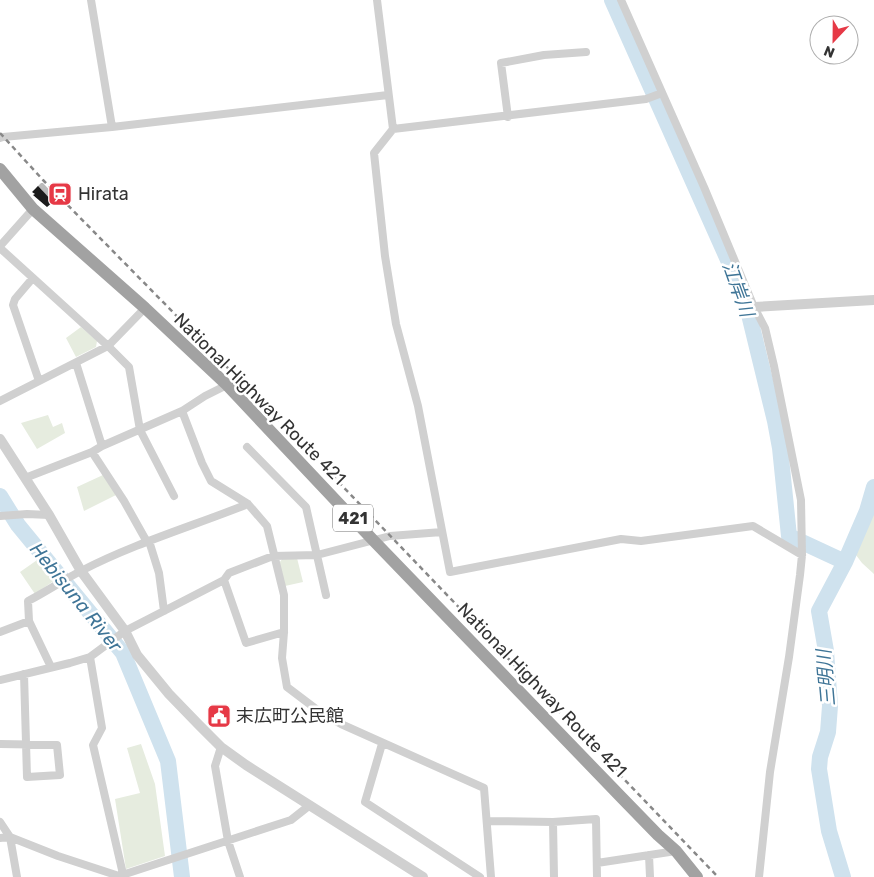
<svg xmlns="http://www.w3.org/2000/svg" width="874" height="877" font-family="Rubik,'Noto Sans JP',sans-serif">
	<defs>
		<filter id="shadow"><feDropShadow dx="4" dy="-4" stdDeviation="0" flood-color="#0004"/></filter>
	</defs>
	<rect width="100%" height="100%" fill="#fff"/>
	<path fill="#e6ecdf" d="M81,327L97,341L96,347L76,357L66,338Z
		M48,415L53,427L62,423L65,433L37,449L21,423Z
		M103,475L116,495L84,511L77,487Z
		M874,499V574L862,563L853,551L871,511Z
		M40,558L55,580L35,594L20,572Z
		M283,558H297L303,582L285,586L279,563Z
		M141,744L155,784L165,856L126,869L115,799L140,793L127,748Z"/>
	<g fill="none" stroke-linecap="round" stroke-linejoin="round">
		<path stroke="#cfe2ee" stroke-width="16" d="M612,0L745,298L775,421L780,448L789,536L845,562
			M0,496L18,525L123,653L168,761L182,877
			M843,877L829,831L819,769L820,757L828,732L830,706L826,651L819,611L845,562L867,511L874,487"/>
	</g>
	<path fill="#1a1a1a" filter="url(#shadow)" d="M38,186L53,202L47,207L33,195L35,194L32,192Z"/>
	<g fill="none" stroke-linecap="round" stroke-linejoin="round">
		<path stroke="#d0d0d0" stroke-width="8" d="M91,0L112,127
			M377,0L393,129
			M621,0L704,187L754,307L765,328L774,366L801,500L802,555L800,575L789,657L770,772L759,877
			M662,93L646,99L393,129L374,153L385,256L396,324L418,406L450,572L621,539L641,541L753,526L802,555
			M508,117L501,63L544,55L586,52
			M0,138L3,137L112,127L388,95
			M0,246L33,209
			M0,248L108,346L129,367L140,430L174,496
			M32,279L15,299L13,305L39,381
			M76,363L102,446
			M0,401L108,346L145,308
			M182,411L202,463L211,481L248,504L267,526L284,595V632L282,658L287,687L324,715L341,724L484,788L491,877
			M247,447L306,507L326,595
			M92,452L124,501L147,542
			M25,478L92,452L102,446L182,411L205,396L227,385
			M0,516L27,514L49,515
			M149,541L159,573L164,611
			M224,580L246,643L284,632
			M0,632L29,621
			M90,657L102,728L93,745L123,874
			M51,667L29,621L28,601C46,592 63,580 81,571C135,543 193,526 248,504
			M0,680L70,663L90,657L125,631L224,580L229,573L273,556L317,555L390,536L442,532
			M0,744L57,745L60,775L27,777L24,674
			M382,744L365,802L480,877
			M221,747L215,766L228,841L240,877
			M487,821L553,822L596,819L597,877
			M0,822L10,837L58,856L119,876L291,820L310,805
			M553,822L554,877
			M0,838L10,837L17,877
			M649,855L650,877
			M597,863L676,851"/>
		<path stroke="#d0d0d0" stroke-width="10" d="M754,307L874,300
			M0,439L49,515L81,571L125,631L137,655L169,694L199,725L221,747L246,765L423,877"/>
		<path stroke="#a2a2a2" stroke-width="12" d="M0,169L33,209L145,308L227,385L373,540L622,798L658,835L676,851L697,877"/>
		<path stroke="#888" stroke-width="2.5" stroke-dasharray="5 4" stroke-linecap="butt" d="M0,133L43,180L278,419L718,877"/>
	</g>
	<defs>
		<g id="station-square" transform="scale(1.25)"><rect x="-9" y="-9" width="18" height="18" rx="4" fill="#e63946" stroke="#fff"/><path d="M-3-6H3Q5-6 5-4V2Q5 4 3 4L4.5 6H3L1.5 4h-3L-3 6H-4.5L-3 4Q-5 4-5 2V-4Q-5-6-3-6ZM-3.5-4v3h7v-3ZM-3.5 1v1.5H-2V1ZM2 1v1.5H3.5V1Z" fill="#fff"/></g>
		<g id="civic-square" transform="scale(1.25)"><rect x="-9" y="-9" width="18" height="18" rx="4" fill="#e63946" stroke="#fff"/><path d="M-.6-6.5H3V-4.5H.6V-3L4-1V1h2V6H-6V1h2V-1L-.6-3ZM-1.2 2.5V6h2.4V2.5Z" fill="#fff"/></g>
	</defs>
	<g fill-rule="evenodd">
		<use href="#station-square" x="60" y="194"/>
		<use href="#civic-square" x="219" y="716"/>
	</g>
	<g text-anchor="middle" dominant-baseline="central" stroke-width="5" stroke-linejoin="round" paint-order="stroke">
		<rect fill="#fff" stroke="#707070" stroke-width="1" x="333" y="504.5" width="40" height="27" rx="4"/>
		<g font-size="16" font-weight="bold" fill="#333">
			<text x="353" y="518">421</text>
		</g>
		<g font-size="18" fill="#333" stroke="#fff" text-anchor="start">
			<text x="78" y="194">Hirata</text>
			<text x="236" y="716">末広町公民館</text>
		</g>
		<g font-size="18" fill="#333" stroke="#fff">
			<text transform="translate(260 399) rotate(45)">National Highway Route 421</text>
			<text transform="translate(542 690) rotate(46)">National Highway Route 421</text>
		</g>
		<g font-size="19" font-style="italic" fill="#3f7597" stroke="#fff">
			<text transform="translate(738 289) rotate(70)">江岸川</text>
			<text transform="translate(76 597) rotate(51)">Hebisuna River</text>
			<text transform="translate(826 678) rotate(-95)">三明川</text>
		</g>
	</g>
	<g transform="translate(834 40) rotate(202)"><circle r="24" fill="#ffffff" stroke="#adadad"/>
	<path d="M0-4L9 19L0 12L-9 19Z" fill="#e63946"/>
	<text y="-8" font-size="14" font-weight="bold" text-anchor="middle" fill="#333333">N</text>
	</g>
</svg>
